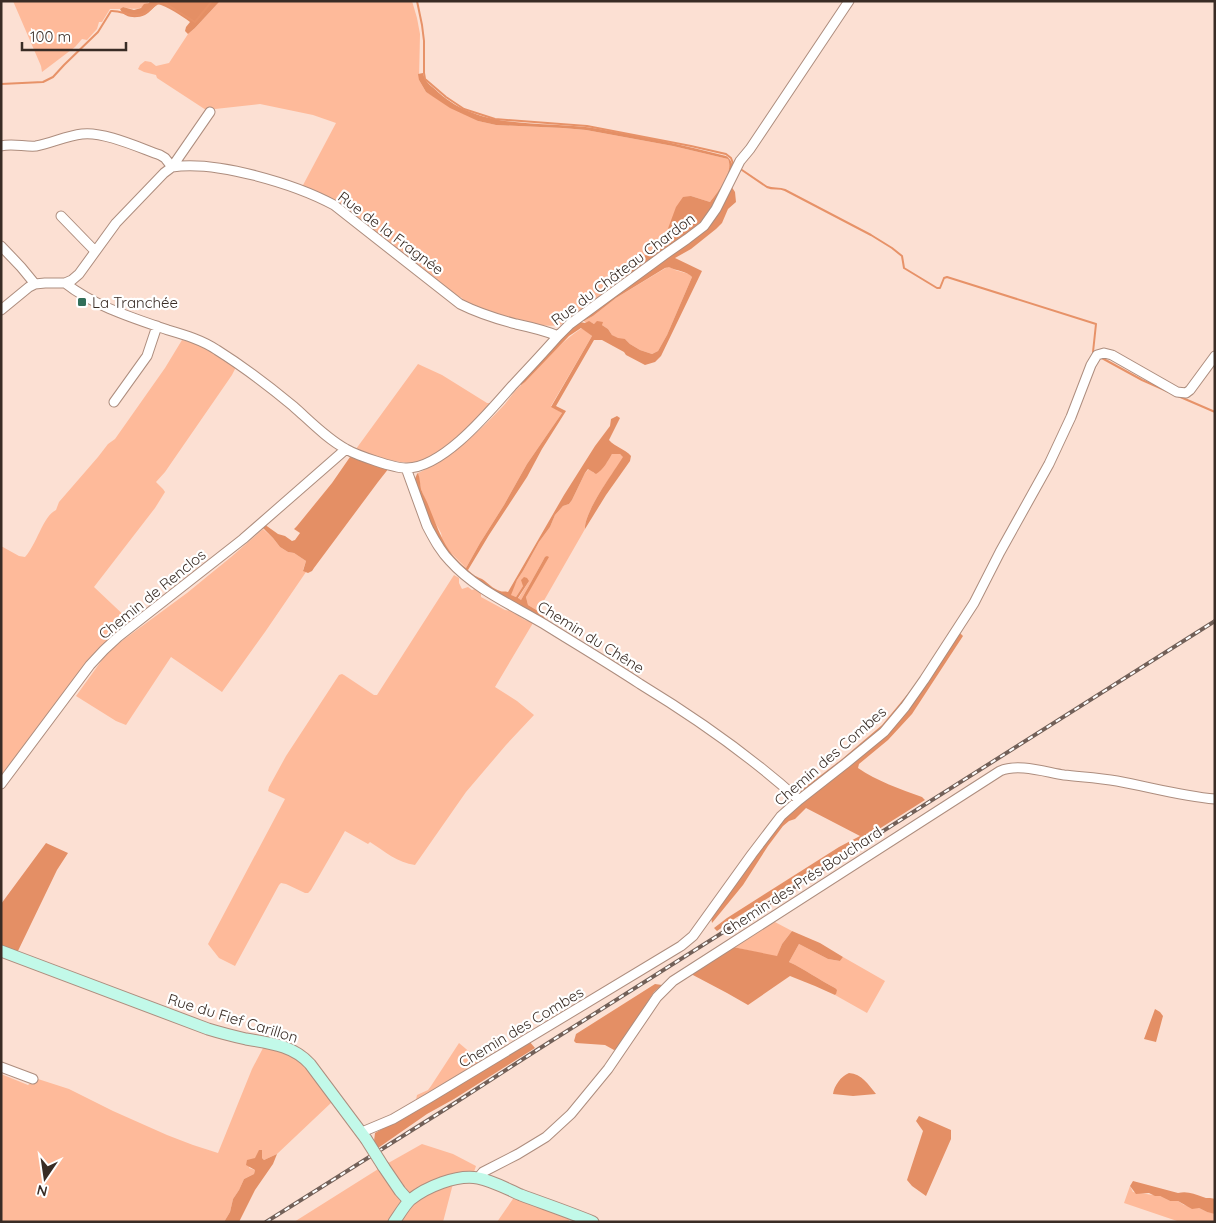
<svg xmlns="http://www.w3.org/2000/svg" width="1216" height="1223" font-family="Quicksand,sans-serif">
	<rect width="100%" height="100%" fill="#fce0d3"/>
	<path fill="#feba9a" d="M13,1H150C142,10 134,10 123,7L120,9H110L102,22H99L97,29L87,40L82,39L75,47L42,72L41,66Z
		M220,1H412L417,18L420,34L419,80L426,92L478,121L496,125L563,128L586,130L673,146L728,159C734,172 718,192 710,202L691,196L670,225L663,242L631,266L626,276L560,325C530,329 491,313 463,302L462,298L455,295L339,203L302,187L336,123L313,115L260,104L206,110L157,78L156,75L144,72L138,69L140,65L145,61L151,62L156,66L169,63L188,34L195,28Z
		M669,266L675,270L689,274L692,277L667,335L658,351L652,354L640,350L630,344L625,339H618L612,335L608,329L602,325V322L594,324L590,322L586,323L584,321L593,316L616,298Z
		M582,328L592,336L551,406L562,413L527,464L504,505L480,543L466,568L450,552L443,542L441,533L432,517L421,489L418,473C452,457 480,431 505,404C510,398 514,391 520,386C525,380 531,375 536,369C551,354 564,340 582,328Z
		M182,340L199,344L236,367L232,375L165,472L156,482L163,489L165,492L155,508L94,587L131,622L104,646L1,780V546L19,556L25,557C36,546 43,516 56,510L59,502L98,457L108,444L115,439L165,368Z
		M418,364L442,375L487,403H494C478,419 463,434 445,447C439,452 431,458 423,461C406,467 372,456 356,449Z
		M612,454H620L624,457C613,473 584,512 585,529L538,611L528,605L526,597L545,557L521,600L518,599L529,581L523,586L516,597L510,595L517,580L523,571L539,542L550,527L555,515L563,506L569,504L572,500L585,473L589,469L594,473L607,462Z
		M263,529L273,538L280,547L288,552L294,553L306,561L303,570L306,572L265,632L222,692L171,657L126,725L116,721L76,696L107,653L119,643L187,593L231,557Z
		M454,575L459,578V583L462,589L468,587L472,590L475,589L481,593V597L505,610L513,611L514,613L525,620L529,621L533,623L495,687L517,701L534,715L506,745L466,792L415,865C398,863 384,851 370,842L368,844L345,831L311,890L308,893H305L286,884L281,883L279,885L235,966L219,958L208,944L285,799L268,791L269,787L286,756L339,675L342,674L344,675L374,695H377Z
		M773,921L792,931L782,944L777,957L733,947Z
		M799,944L828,959L840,961L843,957L885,981L867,1013L835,995L836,994L835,988C819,980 805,969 789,962Z
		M459,1043L472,1054L478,1063L416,1100L417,1095L428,1090L431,1086Z
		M263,1048C273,1050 284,1052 293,1057C310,1066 321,1087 332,1102L277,1154L264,1160L262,1158H255L249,1168L255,1170L254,1174L244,1179L239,1190L233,1199L230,1212L224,1222H1V1074L28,1085L33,1081L38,1079L69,1089L113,1111L167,1135L193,1145L218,1153L252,1069Z
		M422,1144L453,1154L476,1166L474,1172L455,1176L443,1222H294L383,1166Z
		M1130,1186L1133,1192L1160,1196L1170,1201H1178L1184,1205L1199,1208L1207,1212L1215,1213V1222H1180L1124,1203Z
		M515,1196L576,1209L568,1222H497Z"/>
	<path fill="#e48f65" d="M150,1H220L195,28L188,34L185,31L186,27L190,22C182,16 167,6 157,4C153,8 149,13 145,15C136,19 124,18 120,9L123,7L134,10L141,8L144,4L149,3Z
		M423,73C425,83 432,86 439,93C483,132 546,120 599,129C642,136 684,145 726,156C731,159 734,166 733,172C729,184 718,194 713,206C709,214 706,221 698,228C676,246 652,261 629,278L626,276L631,266L663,242L676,207L683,197L691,196L710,202C718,192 734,172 728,159L673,146L586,130L563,128L496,125L478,121L450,108L426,92L419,80L418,74Z
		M731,186L735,192L736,202L728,209L722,223L716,229L691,249L675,258L702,271L661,356L655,362L645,365L626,355L624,352L602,340H594L556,406L566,411L542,449L527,477L489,535L468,570C473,575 477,577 482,579C488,583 493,589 500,591C502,592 505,591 508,592L564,495L595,446L610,426L611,419L617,416L620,418L609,440C615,447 625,449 631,456L630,461L606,495L585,529C584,512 613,473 623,457L620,454H612C608,461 603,470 596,474L588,469L585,473L572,500L569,504L563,506L555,515L550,527L539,542L523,571L517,580L511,595L516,597L523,586L521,580L524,577L527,578L529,581L518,598L521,600L545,557L547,556L549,557L526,597L528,605L538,611L545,618L544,619L476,580L450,556L436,538L414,481L417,474L418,473C420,478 420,484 421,489C423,495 427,501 429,507C439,531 445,552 466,568L480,543L504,505L527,464L562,413L551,407L592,336L581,328L569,336L525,382L521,385L520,382L573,325L580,322L585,323L589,321L594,324L597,321L603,322L602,325L608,329L612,335L618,338L625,339L630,344L640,350L652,354L658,351L667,335L692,277C687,271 676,271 669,267L665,268L616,298L593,316L584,321L582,319L701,233Z
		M350,457L360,459L389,468L378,482L314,568L312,571L308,573L303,571L306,561L294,553L288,552L280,547L273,538L262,527L264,524L278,534L285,536L292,541L295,540L300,533L294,529L297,526L332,483Z
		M959,632L963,636L912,714L888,740L859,764L858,768C877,781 900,789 922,797L925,800L822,865L734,919L717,931L714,928L727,918L839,847L860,836L806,808L795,819L789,821L783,826L768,846L743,885L712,923L711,917L779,822L806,798L800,791L842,759L882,725Z
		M46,843L68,853L57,870L17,953L1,946V904Z
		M792,931L820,943L843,957L840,961L828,959L799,944L789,962C805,969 819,980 835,988L837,990L836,994L835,995L815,986L790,976L748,1005L727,993L691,974L733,947L777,956L782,944Z
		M655,984L662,985L654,992L618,1049L614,1050L605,1045L576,1043L574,1041L576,1034Z
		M1155,1009L1160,1012L1163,1016L1156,1042L1144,1039Z
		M529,1041L535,1048L454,1099L427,1114L378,1148L374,1141L375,1133L382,1129L403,1119L422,1105Z
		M849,1073C862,1074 868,1084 876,1094L853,1096L833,1094C834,1086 841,1076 849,1073Z
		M919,1116L951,1130V1139L926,1196L912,1186L907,1180L923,1131L916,1121Z
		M259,1150H262V1158L264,1160L277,1154L273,1164L255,1190L239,1222H224L230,1212L233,1199L239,1190L244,1179L254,1174L255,1170L246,1165L247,1160L255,1158Z
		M1133,1181L1178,1193C1188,1191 1194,1194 1203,1197C1207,1199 1210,1197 1215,1199V1214L1207,1212L1199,1208L1192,1209L1178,1201H1170L1160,1196H1155L1149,1193L1136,1194L1130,1186Z"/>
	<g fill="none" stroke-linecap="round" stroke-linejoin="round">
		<path stroke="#e79268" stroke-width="2" d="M417,1L422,25L424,41V73L425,79L446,97L464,109L495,119L587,126L691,146L726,154L731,158L734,166
			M1,84L43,82L53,77L64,65L98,32L111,11C121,10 133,18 143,14C151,11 153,3 163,2L195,22L212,1
			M739,168L767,187C774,190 778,187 785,190L871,235L892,248L902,256L904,268L937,288H940L944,278L947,277L1096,324L1093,352L1094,353
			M1100,357L1142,380L1169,392
			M1178,396L1215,412"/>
		<g stroke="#ad8d7e" stroke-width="11">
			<path id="street" d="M1,146C12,143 25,147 36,146C52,143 66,136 82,134C103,131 140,148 160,155L165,158L172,167C216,160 295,184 334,205L460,304C478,313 497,319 516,324C530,327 544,330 558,336
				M61,216L95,251
				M1,246L21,267L35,284
				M65,283C94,306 133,318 168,330C185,335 202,340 217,350C244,367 269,386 293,406C309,420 327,439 346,449C356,455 396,469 407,468C443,468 489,412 512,386C528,369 543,353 558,336L570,324L664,255L687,239L704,226L716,209L740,161L750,149L849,1
				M1,310L29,287L35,284L45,283H65L72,280L79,274L116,223L164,173L172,167L210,112
				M114,402L147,356L157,326
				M406,468L427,526C434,539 440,551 450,561C475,589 512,605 544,624C576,644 608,663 640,684C696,718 750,756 799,800
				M1,784L90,665L104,650L118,637L243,539L346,449
				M1,1067L33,1079
				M362,1132L393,1119L429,1098L681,946L693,936L752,854L781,816L799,800L845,764L884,732L905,707L924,680L974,603L1000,552L1049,464L1071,417L1091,365L1097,355L1104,353L1112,355L1177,392L1186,393L1190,390L1215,356
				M478,1178L483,1172L518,1154L546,1137L571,1114L608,1069L657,997L673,981L1000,771C1018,763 1045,772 1064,775C1082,777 1100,778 1117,781C1150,787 1181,796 1215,799"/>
		</g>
		<g stroke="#ad8d7e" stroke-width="13">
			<path id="secondary" d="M1,951L208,1029C221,1033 233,1036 246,1039C269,1043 293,1045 310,1064L366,1139
				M383,1166L400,1191L409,1201
				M394,1222C399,1215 404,1206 410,1200C426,1187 457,1174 478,1178C493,1181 507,1189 521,1195C545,1204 569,1212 593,1222"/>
		</g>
		<use href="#street" stroke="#fff" stroke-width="9"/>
		<use href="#secondary" stroke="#c2f9e9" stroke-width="11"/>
		<g stroke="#726058" stroke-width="4">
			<path id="rail" d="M266,1222L444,1110L537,1050L1215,621"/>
		</g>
		<use href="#rail" stroke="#fff" stroke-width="2" stroke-dasharray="5.5" stroke-linecap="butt"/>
		<g stroke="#ad8d7e" stroke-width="13" stroke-linecap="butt">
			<path id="secondary-bridge" d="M366,1139L383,1166"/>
		</g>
		<use href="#secondary-bridge" stroke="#c2f9e9" stroke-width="11"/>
	</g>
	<rect fill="#326f5a" stroke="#fff" stroke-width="2" x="77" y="297" width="10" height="10" rx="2.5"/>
	<g text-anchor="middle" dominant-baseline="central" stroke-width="4.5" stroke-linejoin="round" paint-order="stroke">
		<g font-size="15" fill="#392c25" stroke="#fff">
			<text transform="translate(391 233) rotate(37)">Rue de la Fragnée</text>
			<text transform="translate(623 269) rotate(-37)">Rue du Château Chardon</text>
			<text transform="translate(152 594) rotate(-39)">Chemin de Renclos</text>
			<text transform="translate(591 637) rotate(32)">Chemin du Chêne</text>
			<text transform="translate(830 756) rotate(-41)">Chemin des Combes</text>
			<text transform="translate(802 881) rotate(-33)">Chemin des Prés Bouchard</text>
			<text transform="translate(233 1018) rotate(17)">Rue du Fief Carillon</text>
			<text transform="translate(521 1027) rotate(-31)">Chemin des Combes</text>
		</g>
		<g font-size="15" fill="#392c25" stroke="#fff" text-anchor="start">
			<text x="92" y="302">La Tranchée</text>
		</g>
	</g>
	<rect width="1216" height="1223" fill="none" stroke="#392c25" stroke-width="5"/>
	<g transform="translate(45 1178) rotate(193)" stroke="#ffffff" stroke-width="4" paint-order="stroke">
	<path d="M0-4L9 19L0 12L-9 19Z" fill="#392c25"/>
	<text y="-8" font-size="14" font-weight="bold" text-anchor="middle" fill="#392c25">N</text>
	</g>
	<path d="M22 42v8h104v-8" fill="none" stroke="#392c25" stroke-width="2.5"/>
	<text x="30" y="42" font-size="15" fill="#392c25" stroke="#ffffff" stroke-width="4" paint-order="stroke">100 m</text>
</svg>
